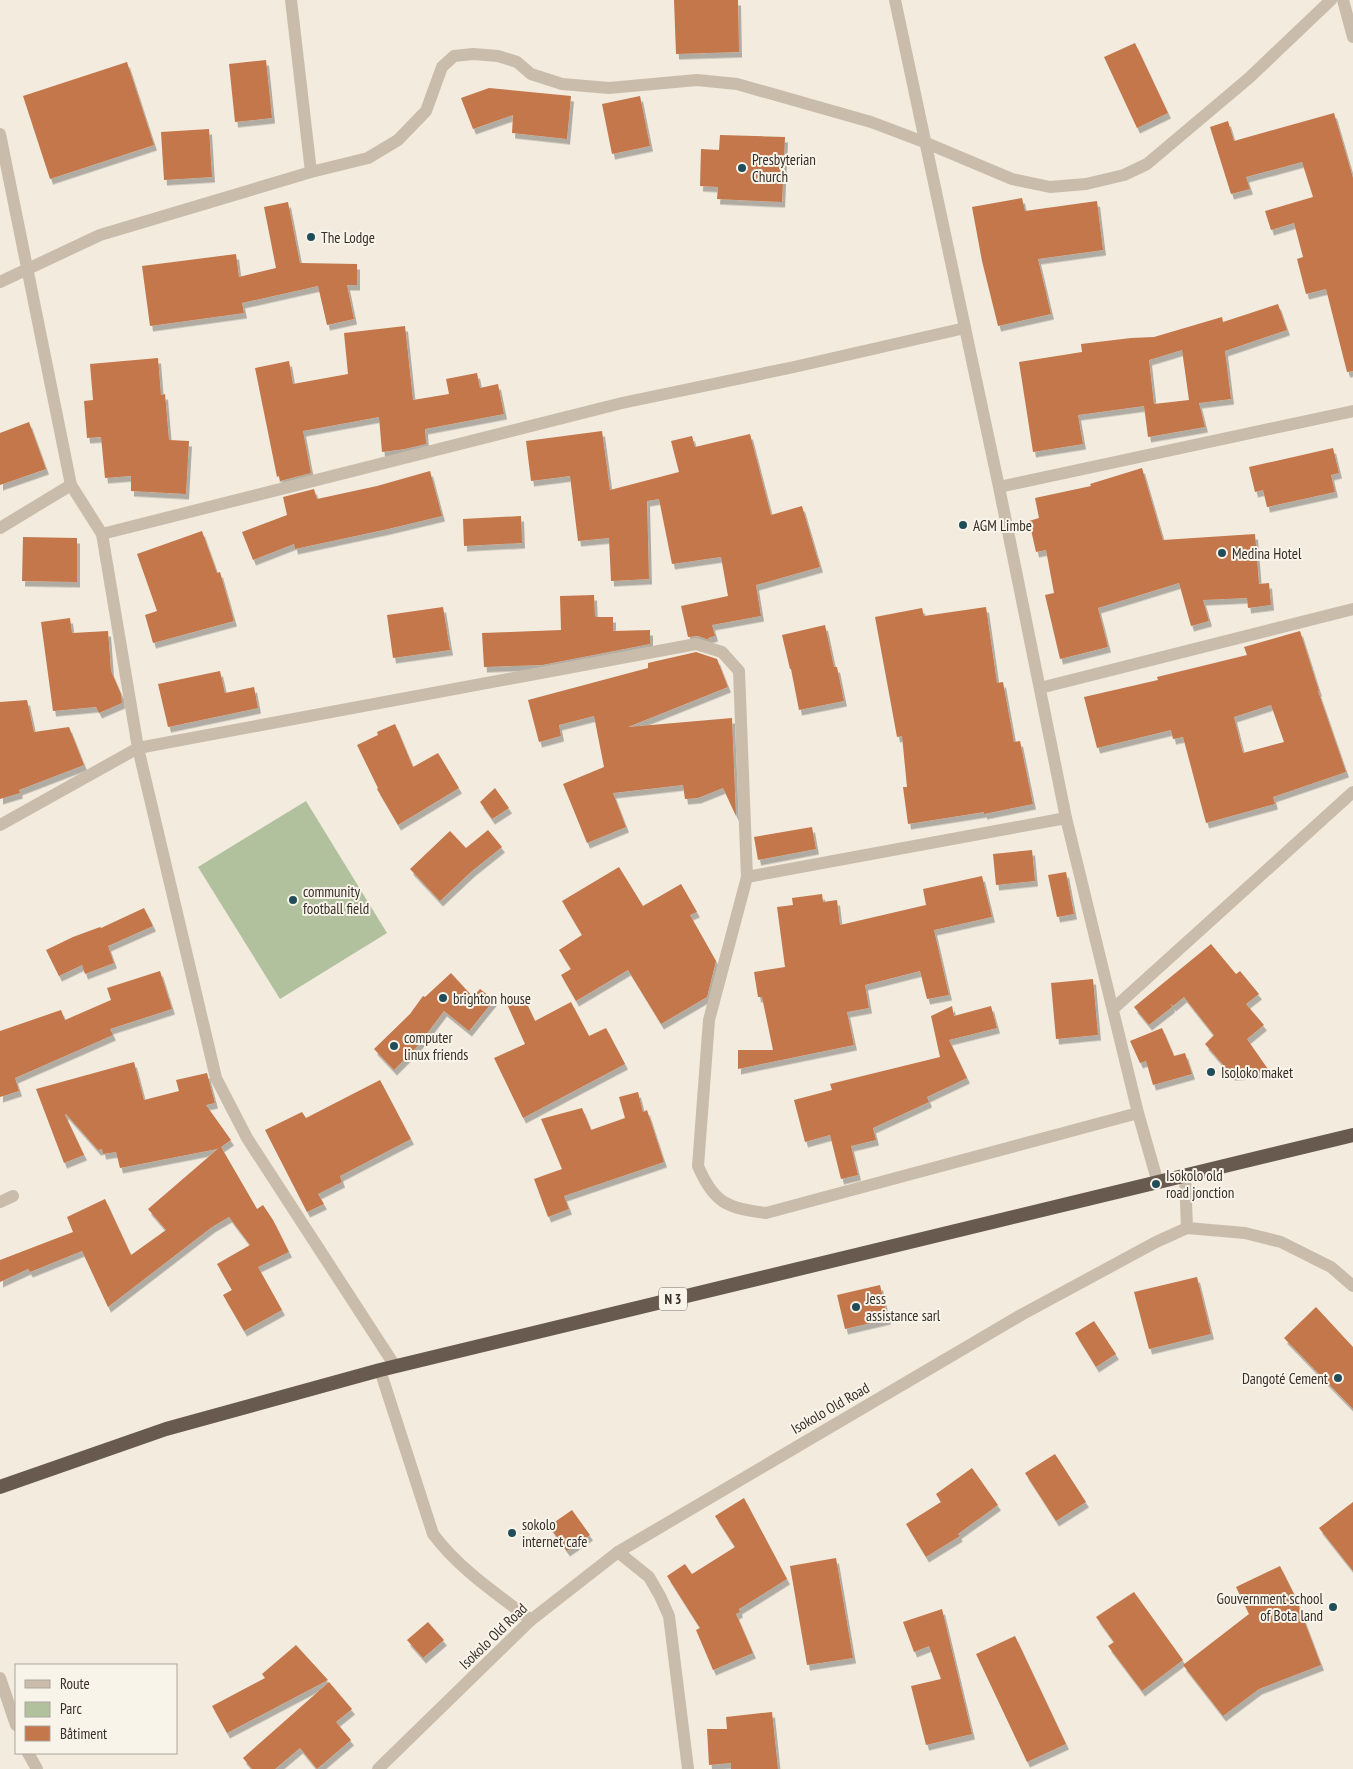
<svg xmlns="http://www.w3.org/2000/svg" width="1353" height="1769" font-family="'PT Sans Narrow',sans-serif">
	<defs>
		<filter id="shadow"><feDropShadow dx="3" dy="5.5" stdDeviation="0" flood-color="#0004"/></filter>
	</defs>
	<rect width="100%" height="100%" fill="#f2ebde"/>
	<path fill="#b1c19e" d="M306,801L387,933L280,999L198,867Z"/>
	<path fill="#c3774b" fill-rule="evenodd" filter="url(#shadow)" d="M674,0H738L739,52L676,54Z
		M1135,43L1168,113L1137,128L1104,57Z
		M266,60L272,118L235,122L229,64Z
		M127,62L154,145L50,179L23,96Z
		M489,88L571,96L567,139L512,133L513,115L473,129L461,98Z
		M640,96L650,146L612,154L602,104Z
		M1334,113L1353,178V371L1347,372L1326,289L1306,294L1297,259L1303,257L1294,223L1271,230L1265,211L1313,197L1302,162L1246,177L1250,189L1231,194L1210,127L1228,121L1234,141Z
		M209,129L212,177L164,180L161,132Z
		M720,135L785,137L782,202L717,199L718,187L700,186L701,149L719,150Z
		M1022,198L1025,211L1097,201L1103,250L1038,259L1051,314L998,326L982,261L972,207Z
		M288,202L300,263L357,264V285H347L354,319L327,325L318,286L242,303L244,313L150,326L142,266L236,254L239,277L276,268L264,207Z
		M1278,304L1287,330L1225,351L1231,399L1199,403L1205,427L1148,437L1144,406L1078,415L1083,444L1033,452L1019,362L1082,352L1081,344L1131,338L1154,337L1222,317L1223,322ZM1182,350L1189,400L1154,404L1149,360Z
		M405,326L413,400L449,394L446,379L477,373L480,388L498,384L504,414L425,429L426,444L405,449L382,452L379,417L303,431L311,473L280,481L279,476L277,477L255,368L289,361L293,384L348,374L344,333Z
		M158,358L161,395L165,394L169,440L189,441L186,494L131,491V476L105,478L101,437L87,438L84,401L93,400L90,364Z
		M29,422L46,469L0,485V433Z
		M602,431L610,490L679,472L671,441L692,436L695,447L750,434L771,515L802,506L820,567L756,585L761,616L712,625L715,636L708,638L709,640L698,636L688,637L681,606L728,596L721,557L672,564L659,499L647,501L649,579L611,581L609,538L578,541L570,476L531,481L526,441Z
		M1333,448L1339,473L1331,475L1335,492L1267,507L1263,490L1255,492L1249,467Z
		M1142,468L1163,540L1255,534L1259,584L1269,583L1271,605L1248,608L1247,598L1203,600L1209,621L1191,626L1179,583L1098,608L1108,647L1060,659L1045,595L1054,593L1046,550L1036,552L1029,521L1039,518L1035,498L1091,486L1090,484Z
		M430,471L442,516L388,529L295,549L294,544L253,560L242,532L287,515L283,497L314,489L317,499L377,486Z
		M521,516L522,543L464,546L463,519Z
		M202,531L217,573L220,572L234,621L153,643L145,615L157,611L137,554Z
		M23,537L77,538V582L22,581Z
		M594,595L595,617H613V631L650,630V644L542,665L484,667L482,633L561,630L560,596Z
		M443,607L450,650L393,658L387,615Z
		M986,607L997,683L1003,682L1014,742L1020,741L1033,804L984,814V812L908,824L903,787H907L902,736L897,737L875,617L922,608L924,616Z
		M70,618L72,633L108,631L111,671L121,694L122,703L99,713L96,707L53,711L41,622Z
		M825,625L834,667H837L844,701L799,710L791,669H790L782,635Z
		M1300,631L1319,691H1318L1346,772L1273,797L1275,804L1206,823L1183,737L1173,739L1171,730L1097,748L1084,697L1158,680L1157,677L1247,655L1244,647ZM1271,705L1284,742L1243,753L1234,717Z
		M696,652L717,659L728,687L628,727L732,718L736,816L723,788L698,798L685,799L683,785L613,793L626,827L587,843L563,784L604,767L594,716L559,725L561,736L539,742L528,700L648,668V663Z
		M220,671L225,693L254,687L258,708L168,727L158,684Z
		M27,700L34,732L69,727L84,765L19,790L20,793L0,799V702Z
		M395,724L413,767L438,753L459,788L398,825L377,789L378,788L357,745L378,735L377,732Z
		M495,788L509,808L492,819L480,802Z
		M812,827L816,849L758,860L754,837Z
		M488,830L502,847L472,871L440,901L410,869L450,831L466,848Z
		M1032,850L1035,881L996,885L993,854Z
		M619,867L643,906L681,884L697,912L690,915L716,961L707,997L661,1024L628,970L576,1001L561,975L571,969L559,950L582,935L562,901Z
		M1066,872L1074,914L1057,917L1048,875Z
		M982,876L992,917L934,930L949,995L927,999L920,971L865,985L869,1008L847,1012L854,1045L738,1069V1050H773L762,997H758L754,972L785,967L777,907L793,905L792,898L822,894L823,902L837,900L840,925L926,905L923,889Z
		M144,908L153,926L108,946L114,963L85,974L82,965L59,976L46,950L73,937L100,927L101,928Z
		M1211,944L1236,974L1240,971L1259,994L1246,1004L1264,1025L1247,1039L1270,1072L1232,1075L1205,1044L1214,1035L1184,997L1173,1006L1171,1004L1172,1007L1149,1025L1134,1007Z
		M160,971L172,1009L110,1029L113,1035L15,1078L19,1091L0,1097V1031L61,1010L65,1020L111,1000L107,988Z
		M451,973L473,997L480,989L494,1000L469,1031L444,1011L416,1048L394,1070L374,1049L410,1014L423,996L425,997Z
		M1093,979L1098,1035L1056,1039L1051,983Z
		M523,996L535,1021L571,1002L589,1036L606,1028L625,1064L523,1118L494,1058L525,1044L507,1004Z
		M952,1006L954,1016L991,1006L997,1028L949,1040L967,1078L927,1097L929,1102L873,1128L876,1140L851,1146L858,1175L841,1179L830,1135L805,1142L794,1100L832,1090L830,1084L940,1057L931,1016Z
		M1162,1028L1174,1056L1185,1053L1192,1074L1153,1085L1146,1061L1140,1063L1130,1041Z
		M134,1062L144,1100L179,1091L176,1080L207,1073L215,1103L206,1105L231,1140L221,1147L257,1209L263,1205L273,1220L289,1252L258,1267L282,1310L244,1331L223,1295L232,1290L217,1264L250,1245L229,1217L212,1227L108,1307L82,1251L30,1272L28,1269L0,1282V1260L73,1232L67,1217L105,1199L131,1255L166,1230L148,1209L220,1147L217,1149L120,1168L116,1152L103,1154L102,1149L98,1150L66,1114L65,1115L84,1155L64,1163L36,1089Z
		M380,1080L411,1139L340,1176L342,1182L318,1194L324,1204L307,1212L265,1130L302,1112L306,1118Z
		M638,1092L643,1112L647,1110L664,1162L564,1196L569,1209L548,1217L534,1179L562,1169L541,1119L582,1108L591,1130L625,1118L619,1097Z
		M1197,1277L1211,1334L1149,1349L1134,1292Z
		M880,1285L888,1319L845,1329L837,1295Z
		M1316,1307L1353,1347V1409L1284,1338Z
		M1094,1321L1116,1354L1096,1367L1075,1333Z
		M1055,1454L1086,1502L1056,1521L1025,1473Z
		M972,1468L998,1505L958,1534L960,1536L926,1557L906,1524L941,1502L936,1494Z
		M744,1498L787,1579L739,1609L740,1612L736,1614L753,1653L713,1670L696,1630L700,1628L667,1576L685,1564L692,1574L735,1547L715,1516Z
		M1353,1502V1571L1319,1528Z
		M572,1510L590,1535L567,1551L549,1526Z
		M836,1558L853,1658L807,1665L790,1566Z
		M1280,1566L1295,1596L1291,1600L1296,1599L1321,1665L1259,1689L1223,1716L1183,1665L1249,1614L1236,1587Z
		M1134,1592L1183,1660L1142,1691L1108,1646L1114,1642L1096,1617Z
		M942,1609L972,1734L926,1745L911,1686L941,1679L929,1646L914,1652L903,1622Z
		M428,1622L444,1640L423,1658L407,1640Z
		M1015,1636L1066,1744L1027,1762L976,1654Z
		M296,1645L328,1680L227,1733L212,1706L265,1678L262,1674Z
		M329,1682L352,1709L336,1722L351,1740L317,1769L300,1748L275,1769H252L243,1758Z
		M772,1712L778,1769H731V1763L709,1765L707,1729H727L726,1717Z"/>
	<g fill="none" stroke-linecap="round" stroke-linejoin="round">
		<path stroke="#cabcaa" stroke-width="12" d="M291,0L311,172
			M895,0L999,487L1066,818L1138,1113L1158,1183
			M1343,0L1353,37
			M0,134L71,485L102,534L138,748L216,1078L247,1138L395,1366
			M0,282L100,235L311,172L368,158L398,140L426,111L442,67L454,56L473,54L498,56L517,62L531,74L562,84L609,88L697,80L737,84L871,122L924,142L1012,179L1050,187L1086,184L1124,175L1147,164L1249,78L1331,0
			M999,487L1353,411
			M0,528L71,485
			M102,534L622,403L794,367L965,328
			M1040,688L1353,609
			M1066,818L747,877L709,1020L698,1166C714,1204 728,1208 766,1213L1138,1113
			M0,825L138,748L696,644L722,652L739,671L747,877
			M1113,1009L1353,792
			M0,1202L13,1196
			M380,1370L433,1534C459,1569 497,1594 531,1620
			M618,1552L649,1577L660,1596L669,1616L688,1769
			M0,1678L16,1725
			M28,1753L37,1769"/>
		<path stroke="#cabcaa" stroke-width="12" d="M1185,1176L1187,1228
			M378,1769L531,1620L618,1552L1021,1315L1156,1242L1187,1228L1245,1233L1281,1242L1331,1267L1353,1286"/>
		<path stroke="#685a4e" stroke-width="14" d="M0,1487L166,1429L380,1370L1353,1135"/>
	</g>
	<g fill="#204d58" stroke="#f9f4ea" stroke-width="2">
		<circle cx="742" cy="168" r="5"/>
		<circle cx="311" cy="237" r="5"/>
		<circle cx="963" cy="525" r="5"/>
		<circle cx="1222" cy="553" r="5"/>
		<circle cx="293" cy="900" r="5"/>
		<circle cx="443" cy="998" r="5"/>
		<circle cx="394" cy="1046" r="5"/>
		<circle cx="1211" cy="1072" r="5"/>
		<circle cx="1156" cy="1184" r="5"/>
		<circle cx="856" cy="1307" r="5"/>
		<circle cx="1338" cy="1378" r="5"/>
		<circle cx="512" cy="1533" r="5"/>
		<circle cx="1333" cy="1607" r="5"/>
	</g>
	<g text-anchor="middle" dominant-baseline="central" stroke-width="4" stroke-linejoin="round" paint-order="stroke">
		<rect fill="#f9f4ea" stroke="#716a63" stroke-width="1" x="659" y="1287.5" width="28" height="23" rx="4"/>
		<g font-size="14" font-weight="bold" fill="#372f29">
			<text x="673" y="1299">N 3</text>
		</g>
		<g font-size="15" fill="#372f29" stroke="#f9f4ea" text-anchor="start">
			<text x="752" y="159">Presbyterian<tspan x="752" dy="17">Church</tspan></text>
			<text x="321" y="237">The Lodge</text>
			<text x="973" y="525">AGM Limbe</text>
			<text x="1232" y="553">Medina Hotel</text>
			<text x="303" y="891">community<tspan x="303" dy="17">football field</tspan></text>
			<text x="453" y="998">brighton house</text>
			<text x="404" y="1037">computer<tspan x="404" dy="17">linux friends</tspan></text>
			<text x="1221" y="1072">Isoloko maket</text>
			<text x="1166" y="1175">Isokolo old<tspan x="1166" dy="17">road jonction</tspan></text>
			<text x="866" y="1298">Jess<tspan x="866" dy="17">assistance sarl</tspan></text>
			<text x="1328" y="1378" text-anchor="end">Dangoté Cement</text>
			<text x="522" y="1524">sokolo<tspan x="522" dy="17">internet cafe</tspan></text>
			<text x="1323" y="1598" text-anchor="end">Gouvernment school<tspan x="1323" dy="17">of Bota land</tspan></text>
		</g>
		<g font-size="15" fill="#372f29" stroke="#f9f4ea">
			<text transform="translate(830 1408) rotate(-30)">Isokolo Old Road</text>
			<text transform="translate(493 1636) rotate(-44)">Isokolo Old Road</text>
		</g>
	</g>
	<rect x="15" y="1664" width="162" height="90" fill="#f9f4ea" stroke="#aba59d"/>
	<rect x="25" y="1680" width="25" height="8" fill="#cabcaa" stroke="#aba59d"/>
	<text x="60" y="1689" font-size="15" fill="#372f29">Route</text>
	<rect x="25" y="1702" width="25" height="15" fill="#b1c19e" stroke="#aba59d"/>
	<text x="60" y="1714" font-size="15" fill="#372f29">Parc</text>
	<rect x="25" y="1726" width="25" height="15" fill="#c3774b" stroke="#aba59d"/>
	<text x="60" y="1739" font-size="15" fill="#372f29">Bâtiment</text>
</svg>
